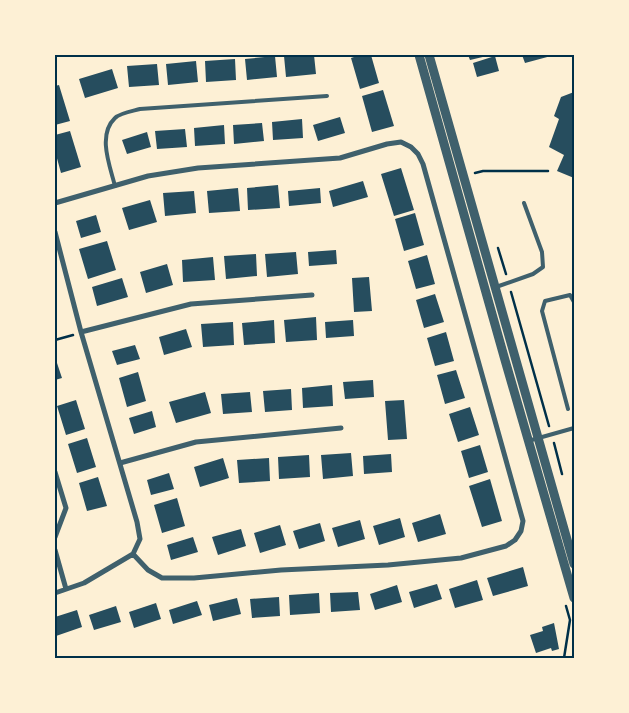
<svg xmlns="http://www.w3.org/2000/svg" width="629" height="713" font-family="Manrope,sans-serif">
	<rect width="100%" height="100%" fill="#fdf0d5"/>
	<path fill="#264d5e" d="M314,55L316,74L286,77L284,56Z
		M360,55H371L379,83L360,89L351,58Z
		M468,55H486L487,56L470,60Z
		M522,55H551V56L525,63Z
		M275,56L277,77L247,80L245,59Z
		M495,56L499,71L477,77L473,63Z
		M235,59L236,80L206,82L205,61Z
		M196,61L198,82L168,85L166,64Z
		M157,64L159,85L129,87L127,66Z
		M112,69L118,88L85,98L79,79Z
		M59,85L70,121L55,125V86Z
		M383,90L394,126L372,132L362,96Z
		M574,92V178L557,171L564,155L549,147L559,119L554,116L561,97Z
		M340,117L345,133L318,141L313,125Z
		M302,119L303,138L273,140L272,122Z
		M262,123L264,141L234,144L233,125Z
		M224,125L225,144L195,146L194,128Z
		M185,129L187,147L157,149L155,131Z
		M70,131L81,167L61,173L55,151V135Z
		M147,132L151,147L127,154L122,140Z
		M401,168L414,210L394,216L381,174Z
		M363,181L368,197L333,207L329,191Z
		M278,185L280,208L248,210L247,188Z
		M238,188L240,211L209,213L207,191Z
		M320,188L321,203L289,206L288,191Z
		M194,191L196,213L165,216L163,193Z
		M150,200L157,222L129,230L122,208Z
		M415,213L424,245L404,251L395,219Z
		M96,215L101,232L81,238L76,221Z
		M107,241L116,270L88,279L79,249Z
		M336,250L337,264L309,266L308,252Z
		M296,252L298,274L267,277L265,254Z
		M256,254L257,276L226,279L224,256Z
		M427,255L435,284L416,289L408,261Z
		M213,257L215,280L183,282L182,260Z
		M167,264L173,285L146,293L140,272Z
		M369,277L372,311L354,312L352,278Z
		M122,278L128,297L97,306L92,287Z
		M435,294L444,322L424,328L416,300Z
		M316,317L317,340L286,342L284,320Z
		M274,320L275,343L244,345L242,323Z
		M353,320L354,336L326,338L325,322Z
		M233,322L234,345L203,347L201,324Z
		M186,329L192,347L164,355L159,337Z
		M446,332L454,361L435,366L427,338Z
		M135,345L140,359L117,365L112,351Z
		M57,363L62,378L55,380V364Z
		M456,370L465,398L445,404L437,375Z
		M138,372L146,401L127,407L119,378Z
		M373,380L374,397L345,399L343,382Z
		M332,385L333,406L303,408L302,388Z
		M291,389L292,410L265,412L263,391Z
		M205,392L211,413L176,423L169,402Z
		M250,392L252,412L223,414L221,394Z
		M76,400L85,429L66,435L57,406Z
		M404,400L407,439L388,440L385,401Z
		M470,407L479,435L458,442L449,414Z
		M152,411L156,427L134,434L129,418Z
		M87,438L96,467L77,473L68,444Z
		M480,445L488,472L469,478L461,451Z
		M351,453L353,476L323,479L321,455Z
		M391,454L392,472L364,474L363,456Z
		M309,455L310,477L279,479L278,457Z
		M223,458L229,478L200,487L194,467Z
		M269,458L270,481L239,483L237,460Z
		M169,473L174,489L151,495L147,480Z
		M98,477L107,506L87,511L79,483Z
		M490,479L502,521L482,527L469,486Z
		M177,498L185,526L162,533L154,505Z
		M440,514L446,534L418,542L412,523Z
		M400,518L405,537L379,545L373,526Z
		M360,520L365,539L338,547L332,528Z
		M320,523L325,541L299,549L293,531Z
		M280,525L286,545L260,553L254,533Z
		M241,529L246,546L218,555L212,537Z
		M193,537L198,552L171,560L167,545Z
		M523,567L528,586L493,596L487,578Z
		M477,580L483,600L455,608L449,589Z
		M437,584L442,599L414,608L409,592Z
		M397,585L402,602L375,610L370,594Z
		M358,592L360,610L331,612L330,593Z
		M319,593L320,613L290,615L289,595Z
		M279,597L280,616L252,618L250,599Z
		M237,598L241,614L213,621L209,605Z
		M197,601L202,615L173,624L169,610Z
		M156,603L161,619L134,628L129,612Z
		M116,606L121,622L94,630L89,615Z
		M77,610L82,627L56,636L55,617Z
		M554,623L559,649L552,651L551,648L536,653L530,635L543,631L542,627Z"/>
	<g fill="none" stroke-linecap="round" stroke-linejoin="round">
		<path stroke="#003049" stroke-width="2.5" d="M475,173L483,171H548
			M498,248L506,274
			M511,292L549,426
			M55,340L73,335
			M554,443L562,474
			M564,658L570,620L566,606"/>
		<path stroke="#3f606c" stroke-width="4" d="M115,186C110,166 97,135 115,118C120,113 133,111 140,109L327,96
			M496,287L533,274L543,267L542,252L524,203
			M568,409L542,311L545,301L570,295L574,302
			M528,441L574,428"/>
		<path stroke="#3f606c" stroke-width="5" d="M55,203L148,176L198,168L340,158L387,144L401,142L411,147L418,154L423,164L523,521L521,531L515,540L506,546L461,558L388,565L281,570L194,578H162L148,570L133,554
			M55,232L81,332L137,522L140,539L133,554L84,583L55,593
			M81,332L191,304L312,295
			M120,463L196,442L341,428
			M55,472L66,508L55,537
			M55,550L66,589"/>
		<path stroke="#3f606c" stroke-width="9" d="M419,55L505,360L574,598
			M429,55L574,564"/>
	</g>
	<rect width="629" height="713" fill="none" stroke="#fdf0d5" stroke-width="112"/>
	<rect x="56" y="56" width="517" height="601" fill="none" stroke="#003049" stroke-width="2"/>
</svg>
